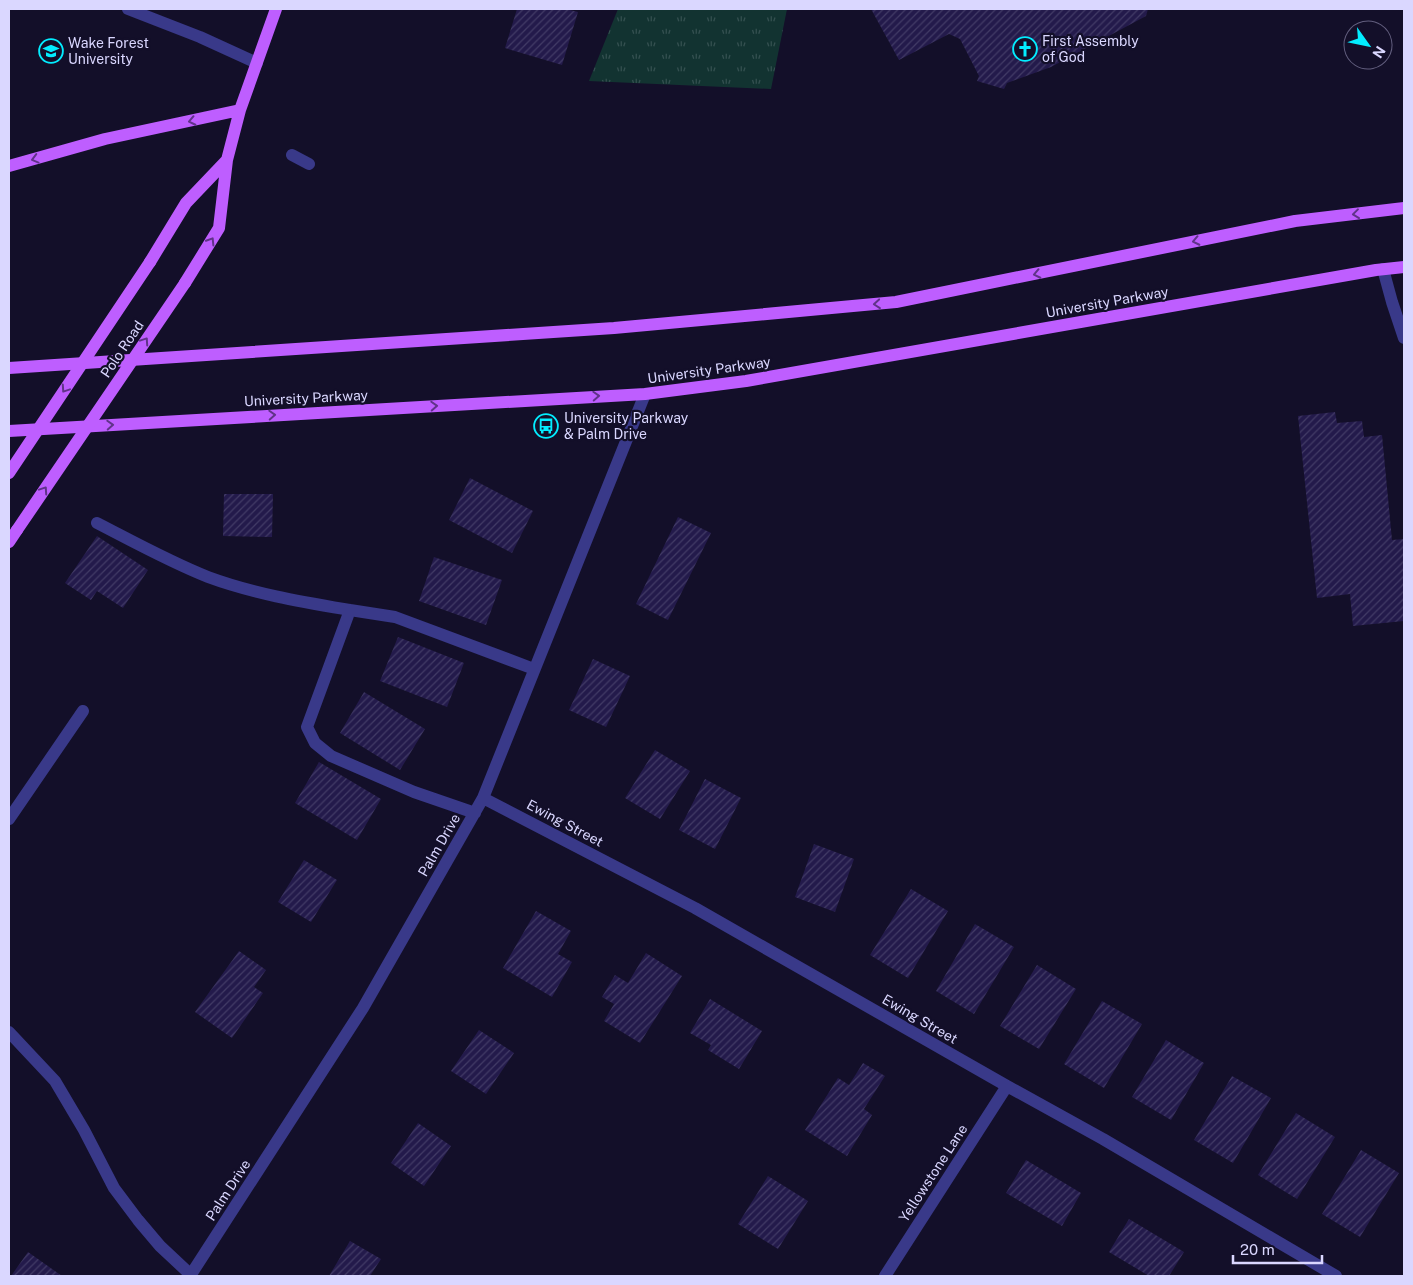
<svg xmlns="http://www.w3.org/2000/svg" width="1413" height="1285" font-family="'Public Sans',sans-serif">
	<defs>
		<pattern id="grass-tufts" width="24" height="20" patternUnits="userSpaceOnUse" patternTransform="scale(1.25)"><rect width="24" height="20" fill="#123331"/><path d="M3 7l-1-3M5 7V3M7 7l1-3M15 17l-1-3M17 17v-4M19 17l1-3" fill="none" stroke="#345050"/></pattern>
		<pattern id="building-hatch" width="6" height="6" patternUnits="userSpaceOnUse" patternTransform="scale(1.25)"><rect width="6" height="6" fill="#231a4b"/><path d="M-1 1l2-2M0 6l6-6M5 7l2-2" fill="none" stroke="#423b66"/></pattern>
	</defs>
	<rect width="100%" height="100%" fill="#130f29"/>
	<path fill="url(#grass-tufts)" d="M618,9H787L771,89L589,81Z"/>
	<path fill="url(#building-hatch)" d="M517,9H566L578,12L562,65L505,48Z
		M871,9H1148L1146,16L1051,67L1007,83L1004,89L977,81L979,76L960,39L949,34L899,60Z
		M1335,412L1337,423L1362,421L1364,437L1382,435L1392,540L1404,539V621L1353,626L1350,594L1317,598L1298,416Z
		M470,478L533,511L512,553L449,520Z
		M224,494H273L272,537L223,536Z
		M678,517L711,533L668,620L636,604Z
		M97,536L148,570L123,608L97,591L91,600L65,583Z
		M434,557L502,580L486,625L419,601Z
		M398,637L464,663L447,707L380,681Z
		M593,659L630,676L606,727L569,710Z
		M364,692L425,729L400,770L340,733Z
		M655,750L690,771L660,819L625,798Z
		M319,762L381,799L357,840L295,803Z
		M705,779L741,798L715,849L679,830Z
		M814,844L854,859L835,912L795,897Z
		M304,860L337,880L311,922L278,902Z
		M911,889L948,911L908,978L870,955Z
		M536,911L571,931L558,954L572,962L552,997L503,968Z
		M975,924L1014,947L974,1014L936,991Z
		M239,951L266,970L254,987L263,993L232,1038L195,1012Z
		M646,953L682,976L640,1043L604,1021L614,1004L602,997L615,975L628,983Z
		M1037,965L1076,989L1039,1049L1000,1026Z
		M710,999L762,1031L739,1069L708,1050L711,1045L690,1033Z
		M1102,1001L1142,1024L1104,1088L1064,1064Z
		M479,1030L514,1053L486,1094L451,1071Z
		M1166,1040L1204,1063L1171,1120L1132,1097Z
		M863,1063L885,1076L864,1109L872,1115L847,1156L805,1130L838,1078L849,1085Z
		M1232,1076L1271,1098L1233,1163L1194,1140Z
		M1296,1113L1335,1137L1297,1199L1258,1175Z
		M418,1123L451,1146L424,1186L391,1163Z
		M1361,1150L1399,1173L1360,1237L1322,1214Z
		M1026,1160L1081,1193L1062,1226L1006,1193Z
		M768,1176L808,1201L778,1249L738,1224Z
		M1129,1219L1184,1252L1169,1276H1149L1109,1252Z
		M350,1241L381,1259L370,1276H329Z
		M28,1252L62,1276H11Z"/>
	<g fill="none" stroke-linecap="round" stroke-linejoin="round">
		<path stroke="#393989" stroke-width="12" d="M128,9L200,37L257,63
			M292,155L309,164
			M1383,269L1392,302L1404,338
			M97,523C134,542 170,562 208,577C254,594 303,602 350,610
			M483,798L695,908L1007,1086L1103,1139L1336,1276
			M475,813L414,792L331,756L315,743L307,727L350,610L395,617L534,669
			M9,819L83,711
			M9,1032L55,1081L84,1130L114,1188L138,1220L160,1246L192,1276
			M190,1276L363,1008L483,798L645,394
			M885,1276L1007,1086"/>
		<path stroke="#be5eff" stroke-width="12" d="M9,166L105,139L240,110
			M150,262L186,203L227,160
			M185,283L219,228L227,160L240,110L276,9
			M9,368L614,328L896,302L1295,221L1404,208
			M9,431L645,394L746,381L1376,270L1404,267
			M9,542L17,530"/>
		<path stroke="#be5eff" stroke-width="12" d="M9,473L150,262
			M17,530L185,283"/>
	</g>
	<defs><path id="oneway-chevron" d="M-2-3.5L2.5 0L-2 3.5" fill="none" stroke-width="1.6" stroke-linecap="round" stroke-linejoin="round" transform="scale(1.25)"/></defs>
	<g stroke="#603389">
		<use href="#oneway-chevron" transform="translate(192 121) rotate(168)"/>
		<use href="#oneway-chevron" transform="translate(35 159) rotate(165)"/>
		<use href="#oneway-chevron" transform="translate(1356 214) rotate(173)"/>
		<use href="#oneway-chevron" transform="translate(211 241) rotate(-58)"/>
		<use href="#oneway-chevron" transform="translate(1196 241) rotate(168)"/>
		<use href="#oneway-chevron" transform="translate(1037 274) rotate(168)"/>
		<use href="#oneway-chevron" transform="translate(877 304) rotate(175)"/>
		<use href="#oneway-chevron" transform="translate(145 341) rotate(-56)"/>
		<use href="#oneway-chevron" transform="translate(65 389) rotate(124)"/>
		<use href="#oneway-chevron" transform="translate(596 396) rotate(-3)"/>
		<use href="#oneway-chevron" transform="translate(434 406) rotate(-3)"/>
		<use href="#oneway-chevron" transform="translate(272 415) rotate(-3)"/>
		<use href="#oneway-chevron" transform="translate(110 425) rotate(-3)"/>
		<use href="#oneway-chevron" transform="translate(44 490) rotate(-56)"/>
	</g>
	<defs>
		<g id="church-ring" transform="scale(1.25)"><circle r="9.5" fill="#130f29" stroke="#03edff" stroke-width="1.5"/><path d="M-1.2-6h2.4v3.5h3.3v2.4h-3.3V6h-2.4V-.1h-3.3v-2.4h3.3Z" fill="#03edff"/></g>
		<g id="university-ring" transform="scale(1.25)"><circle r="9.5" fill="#130f29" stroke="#03edff" stroke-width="1.5"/><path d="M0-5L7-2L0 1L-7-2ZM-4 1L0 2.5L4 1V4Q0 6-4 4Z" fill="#03edff"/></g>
		<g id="bus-ring" transform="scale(1.25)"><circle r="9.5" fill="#130f29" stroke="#03edff" stroke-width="1.5"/><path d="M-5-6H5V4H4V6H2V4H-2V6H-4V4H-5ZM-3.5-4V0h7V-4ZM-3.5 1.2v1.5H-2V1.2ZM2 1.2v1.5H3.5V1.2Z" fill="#03edff"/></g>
	</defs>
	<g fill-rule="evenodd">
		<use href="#church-ring" x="1025" y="49"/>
		<use href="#university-ring" x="51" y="51"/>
		<use href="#bus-ring" x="546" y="426"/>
	</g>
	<g text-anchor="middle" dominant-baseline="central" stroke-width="4.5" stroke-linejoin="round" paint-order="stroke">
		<g font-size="14" fill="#dad7ff" stroke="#130f29" text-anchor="start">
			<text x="1042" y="41">First Assembly<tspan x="1042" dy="16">of God</tspan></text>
			<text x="68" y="43">Wake Forest<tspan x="68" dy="16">University</tspan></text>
			<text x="564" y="418">University Parkway<tspan x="564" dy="16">&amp; Palm Drive</tspan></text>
		</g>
		<g font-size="14" fill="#dad7ff" stroke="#130f29">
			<text transform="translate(1107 302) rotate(-10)">University Parkway</text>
			<text transform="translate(122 349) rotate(-56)">Polo Road</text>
			<text transform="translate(709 370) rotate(-8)">University Parkway</text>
			<text transform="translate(306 398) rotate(-3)">University Parkway</text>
			<text transform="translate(565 823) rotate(28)">Ewing Street</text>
			<text transform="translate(439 845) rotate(-60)">Palm Drive</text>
			<text transform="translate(920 1019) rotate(30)">Ewing Street</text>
			<text transform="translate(933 1173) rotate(-57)">Yellowstone Lane</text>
			<text transform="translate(228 1190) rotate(-57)">Palm Drive</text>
		</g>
	</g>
	<rect width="1413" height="1285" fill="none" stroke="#dad7ff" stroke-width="20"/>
	<g transform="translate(1368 45) rotate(123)"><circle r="24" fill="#130f29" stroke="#635f7f"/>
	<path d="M0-4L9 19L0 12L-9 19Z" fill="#03edff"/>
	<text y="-8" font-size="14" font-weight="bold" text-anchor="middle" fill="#dad7ff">N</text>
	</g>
	<path d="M1233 1255v8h89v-8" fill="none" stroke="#dad7ff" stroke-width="2.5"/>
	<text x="1240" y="1255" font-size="15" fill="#dad7ff" stroke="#130f29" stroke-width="4" paint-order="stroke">20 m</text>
</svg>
